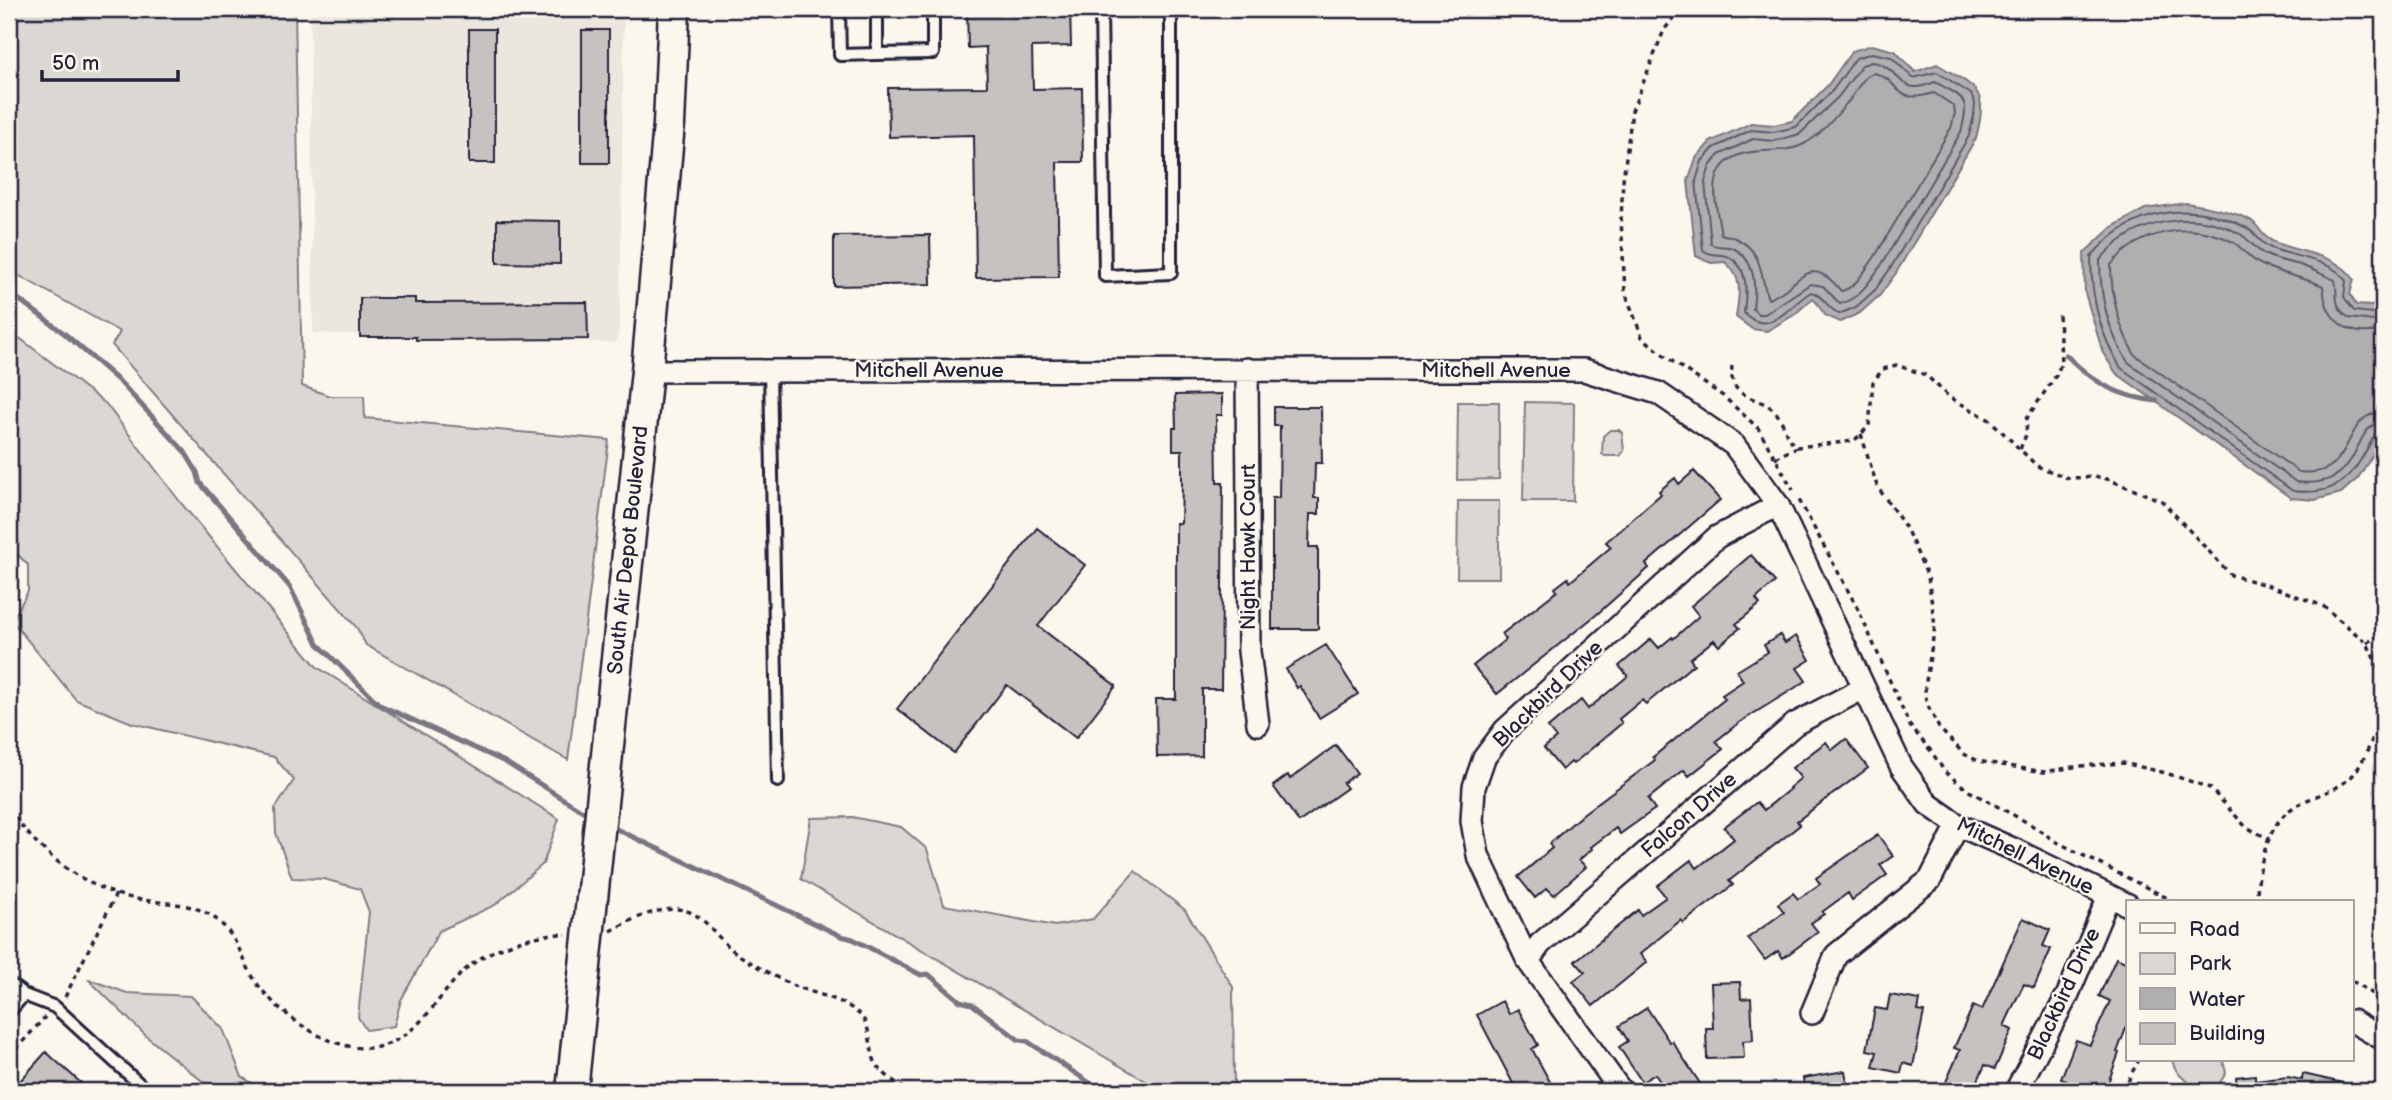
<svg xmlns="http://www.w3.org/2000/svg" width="2392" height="1100" font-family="'Balsamiq Sans',sans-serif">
	<rect width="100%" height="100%" fill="#fbf7ec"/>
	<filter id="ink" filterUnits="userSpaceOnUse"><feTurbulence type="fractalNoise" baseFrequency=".0143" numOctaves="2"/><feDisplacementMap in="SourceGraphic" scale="14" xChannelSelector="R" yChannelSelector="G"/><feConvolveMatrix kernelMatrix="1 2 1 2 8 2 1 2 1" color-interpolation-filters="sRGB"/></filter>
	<g filter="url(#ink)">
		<path fill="#ebe7df" d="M310,9H624L620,323L616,343L313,333Z"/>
		<path fill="#dbd8d3" stroke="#7e7d87" stroke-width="2" d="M9,9H295L302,386L330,396H364L365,418L609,440L568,760L366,645L357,628L112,345L120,332L9,270Z
			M9,330L106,404L181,503L317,667L559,819L543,864L495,905L439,931L401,1000L394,1026L366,1030L358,1017L369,912L360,889L324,879L292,878L276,833L275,809L294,780L274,757L132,723L76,700L12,621L28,591V565L9,546Z
			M1458,402H1499V479L1457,480Z
			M1525,402L1574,403L1573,501H1523Z
			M1610,430H1619L1622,433L1624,451L1620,456H1605L1602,454L1603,436Z
			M1458,501H1499V578H1457Z
			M852,817L901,827L927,849L944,905L1055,926L1093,919L1135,871L1185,910L1233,987L1234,1091H1163L801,879L811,818Z
			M88,979L127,993L191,996L223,1029L242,1077L266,1091H215L147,1037Z
			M2172,1060H2223L2226,1073L2217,1087L2205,1090C2190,1084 2176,1077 2172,1060Z"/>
		<path fill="#b1aeb0" stroke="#787681" stroke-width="2" d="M1872,45L1895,51L1915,72L1937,64C1977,89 1989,88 1976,138L1896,273L1880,295L1860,313L1840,322L1825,315L1813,298L1794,315L1767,331L1752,329L1736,317C1739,295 1744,278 1725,262L1711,263L1696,256L1688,181L1696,158L1710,142L1751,123L1774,125L1792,121L1828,85L1852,51Z
			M2186,203C2203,206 2240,212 2253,222C2260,228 2261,235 2272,241C2300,254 2334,252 2354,279L2350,294L2356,305L2372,306L2383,297V432L2372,456L2358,478L2341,493L2315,500L2291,498L2116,373L2103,353L2085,293L2084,253L2112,227L2145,209Z"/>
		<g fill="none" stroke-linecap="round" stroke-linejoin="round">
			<path stroke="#5b5a6a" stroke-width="2" d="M1872,53L1891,57L1913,78L1937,72L1971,94L1975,103L1974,115L1969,136L1890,269L1875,290L1856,307L1839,314C1827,308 1822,294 1811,292C1789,305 1770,339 1744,313C1746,294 1750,268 1729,257C1720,252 1713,258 1703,250L1696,181L1702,161L1714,148L1751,130L1774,132L1796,127L1833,90L1856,58Z
				M1872,62C1895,65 1898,86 1914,87C1921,88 1929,84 1935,82C1965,98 1970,98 1961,132L1882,264C1871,280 1859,299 1840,304L1823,286L1810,284L1765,314H1758L1753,309C1756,286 1756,260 1733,248C1725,245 1718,248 1711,244L1705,182L1710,166L1719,155L1753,139L1774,141L1800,134L1839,96L1862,65Z
				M1874,73C1903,80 1890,106 1934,93L1954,106L1955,113L1951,128L1874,258C1865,270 1855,289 1841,291C1807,248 1797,291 1768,299C1760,276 1764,252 1737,239C1732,236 1726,236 1721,234C1718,216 1710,187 1720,170C1738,141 1778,158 1804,144C1820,136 1835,118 1846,104C1855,95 1862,75 1874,73Z
				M2383,306L2373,313L2354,311L2344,297L2346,281C2332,258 2291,258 2269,247C2259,242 2254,231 2245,227C2191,199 2130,209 2091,257C2091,296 2100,335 2121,368L2293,491C2342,497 2354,474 2375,434L2383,431
				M2383,317L2373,321L2349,318C2331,304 2339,296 2335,280C2323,275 2312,269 2300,265C2289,262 2275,260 2264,254C2255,249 2249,239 2240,234C2194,207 2133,220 2100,260C2100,296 2108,332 2128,362L2296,482C2366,491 2349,424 2383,422
				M2383,329C2359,338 2334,328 2326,303C2324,298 2324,292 2323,286C2303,277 2281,274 2262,265C2250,260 2243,248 2233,242C2192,220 2139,230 2111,265C2111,295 2119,329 2135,355L2299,472C2359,479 2339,413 2383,412"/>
			<path stroke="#787681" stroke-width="5" d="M9,292L65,334L120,382L185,452L197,472L200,483L290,587L318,644L380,705L505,762L592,817
				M2066,355C2094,383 2118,397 2157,401
				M610,826L841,936L853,939L921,975L928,974L960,1001L972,1004L1019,1040L1027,1041L1102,1091"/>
		</g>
		<path fill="#c6c2c0" stroke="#22223b" stroke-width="2" d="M967,9H1070L1071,46L1032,47L1033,89L1082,88L1083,162H1057L1059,277L976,278L974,135L889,137L888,88L987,87L986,47L968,48Z
			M469,29H495V163H469Z
			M582,30H609V163H582Z
			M497,220L560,221V264L497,263Z
			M930,235L931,284L834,286V236Z
			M360,298H415V303L587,302L588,339L416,340V337H360Z
			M1222,394V415H1216L1217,483H1223L1221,689H1202V756L1157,757L1156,699H1176V523H1181L1182,484V450H1173V428H1176L1175,395Z
			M1274,407H1321L1322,463H1315L1314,498H1319V514H1310L1309,547H1318V629H1272V498H1279L1280,426H1274Z
			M1694,471L1720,500L1646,564L1649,568L1596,615L1497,694L1473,666L1506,639L1502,634L1557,591L1555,588L1568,578L1570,582L1611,547L1606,542L1661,494L1659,491L1675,478L1679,484Z
			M1037,528L1085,565L1038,626L1116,686L1076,738L1007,685L954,753L897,709Z
			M1751,555L1775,582L1756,599L1760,604L1736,624L1740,628L1719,646L1714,640L1690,659L1694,664L1646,704L1642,700L1619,719L1622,723L1573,764L1571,762L1562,770L1544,748L1556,738L1548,728L1581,700L1588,709L1628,676L1619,666L1651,639L1659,648L1672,637L1673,639L1699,616L1691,606Z
			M1780,635L1785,643L1796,636L1810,660L1797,668L1806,681L1740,722L1716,741L1723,749L1689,776L1684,770L1648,799L1655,809L1620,834L1616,828L1591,847L1592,849L1579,860L1586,867L1554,895L1547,888L1535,898L1518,877L1552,848L1549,844L1584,813L1655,760L1653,757L1725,699L1722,695L1743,681L1737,671L1768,652L1764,645Z
			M1326,645L1358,694L1319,718L1300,686L1297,688L1286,669Z
			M1846,739L1868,768L1797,821L1800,825L1729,881L1733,885L1683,923L1681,920L1640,954L1647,962L1593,1006L1573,981L1585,972L1575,961L1638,910L1641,915L1666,897L1657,886L1691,860L1697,868L1734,839L1724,827L1757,802L1764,810L1790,789L1789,788L1801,778L1792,768L1826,742L1832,750Z
			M1336,745L1357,773L1343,783L1347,788L1299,822L1273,786L1288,775L1290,779Z
			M1878,835L1893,856L1880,865L1887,875L1852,900L1848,893L1822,912L1824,914L1811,923L1818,932L1783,958L1778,951L1765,960L1748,938L1784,912L1778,904L1793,893L1798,899L1820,884L1816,878Z
			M2023,918L2050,930L2043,946L2051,949L2034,988L2024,984L2017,998L2004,1026L2012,1030L1995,1069L1985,1065L1973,1091H1942L1960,1050L1954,1048L1973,1006L1982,1010Z
			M2116,958L2128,963V1023L2117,1052L2119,1053L2105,1091H2066L2069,1082L2061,1079L2076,1040L2090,1045L2110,1001L2099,996Z
			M1740,982L1741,999L1751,998L1753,1040L1743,1041L1744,1058L1707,1059L1706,1028H1713L1711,983Z
			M1890,995L1920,1000L1918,1011L1924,1012L1913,1066L1903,1063L1901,1073L1873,1067L1877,1052L1867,1050L1875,1008L1887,1010Z
			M1502,1001L1509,1014L1518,1009L1538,1045L1532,1049L1555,1091H1517L1477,1015Z
			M1647,1008L1670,1043L1672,1041L1705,1091H1666L1655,1074L1642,1082L1619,1047L1628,1041L1619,1026Z
			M46,1052L90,1091H11Z
			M1845,1071L1849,1091H1805L1803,1078Z
			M2303,1074L2352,1085L2351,1091H2237L2236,1077L2255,1075V1081L2288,1077L2302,1080Z"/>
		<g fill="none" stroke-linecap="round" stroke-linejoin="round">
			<g stroke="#22223b" stroke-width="16">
				<path id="lane" d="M839,9L840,55L877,54V9
					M1101,9L1105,276L1171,273V9
					M877,54L933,53V9
					M770,370L778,781
					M9,983L24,995L55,1007L147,1091
					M9,1012L24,995"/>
			</g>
			<g stroke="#22223b" stroke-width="26">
				<path id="street" d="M1247,369L1249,651L1258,724
					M647,371L1584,370L1658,393L1734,445L1778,505L1901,766L1928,804L1958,825L2015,850L2128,905
					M1528,961L1540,944L1795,724L1864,688
					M1812,1013L1836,955L1930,880L1958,825
					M2352,1021L2383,1039
					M1621,1091L1528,961L1478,855L1472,821L1474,787L1484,758L1505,730L1717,537L1778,505
					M2016,1091L2068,994L2109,896"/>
			</g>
			<g stroke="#22223b" stroke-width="35">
				<path id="secondary" d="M572,1091L647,371L669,124L674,9"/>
			</g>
			<path stroke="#22223b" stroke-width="3.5" stroke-dasharray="5 5" stroke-linecap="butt" d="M1681,9L1664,30L1632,111L1623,180L1621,219L1625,292L1642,337L1666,357L1723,396L1758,428L1793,490
				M1732,366C1728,404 1762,393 1777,414C1786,425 1784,438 1797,447L1854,441L1869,426L1873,382L1883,369L1896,365L1926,375L1949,397L1990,420L2037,466L2068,478L2102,477L2162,501L2231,575L2273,587L2323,606L2367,643L2380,671L2383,688
				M1861,434L1877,486L1906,528L1928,577L1935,626L1925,687L1926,702L1939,728L1964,754L1978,761L2044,772L2080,766L2123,763L2166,773L2210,788L2246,827L2269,839
				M2020,449L2026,435L2027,418L2057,374L2061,363L2059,315
				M1775,458L1797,447
				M1799,500L1858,609L1910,726L1931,751L1945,772L1969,791L2030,824L2055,841L2175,902
				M9,571L16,579L9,594
				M2367,643L2383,633
				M9,809C38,852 84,889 136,899C163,904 194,901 217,920C238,937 242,960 256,982C280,1016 338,1058 382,1046C424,1034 440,989 471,965C495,946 536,933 566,934
				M2257,902C2256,877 2266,829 2287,812C2306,796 2334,794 2352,776C2366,761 2377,727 2383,707
				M611,931C630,920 654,909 676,909C704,910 715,938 735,952C749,962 771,975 786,982C809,994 840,996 859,1014C871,1025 869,1044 874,1059C879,1073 897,1083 908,1091
				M2352,981L2383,1000
				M65,997L116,894
				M9,1057L45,1017
				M2126,1091L2130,1076L2139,1060"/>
			<use href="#lane" stroke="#fbf7ec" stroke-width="10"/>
			<use href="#street" stroke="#fbf7ec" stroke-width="21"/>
			<use href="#secondary" stroke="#fbf7ec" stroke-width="30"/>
		</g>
	</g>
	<g text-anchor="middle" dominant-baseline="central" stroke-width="5" stroke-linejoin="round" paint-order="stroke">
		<g font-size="21" fill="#22223b" stroke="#fbf7ec">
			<text x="929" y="370">Mitchell Avenue</text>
			<text x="1496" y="370">Mitchell Avenue</text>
			<text transform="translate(1248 547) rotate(-90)">Night Hawk Court</text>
			<text transform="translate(628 550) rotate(-84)">South Air Depot Boulevard</text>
			<text transform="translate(1548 694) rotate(-44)">Blackbird Drive</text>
			<text transform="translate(1689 815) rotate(-41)">Falcon Drive</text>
			<text transform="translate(2025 856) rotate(26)">Mitchell Avenue</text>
			<text transform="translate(2064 994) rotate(-65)">Blackbird Drive</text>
		</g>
	</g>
	<rect width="2392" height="1100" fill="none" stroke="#fbf7ec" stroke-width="35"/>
	<rect x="18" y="18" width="2357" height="1065" fill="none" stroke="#22223b" stroke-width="2.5" filter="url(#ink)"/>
	<rect x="2126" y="900" width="228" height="161" fill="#fbf7ec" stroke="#a4a2a5" stroke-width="2"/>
	<rect x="2140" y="923" width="35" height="10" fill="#fbf7ec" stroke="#a4a2a5" stroke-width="2"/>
	<text x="2189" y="936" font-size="21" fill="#22223b">Road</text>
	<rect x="2140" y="953" width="35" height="21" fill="#dbd8d3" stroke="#a4a2a5" stroke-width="2"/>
	<text x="2189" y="970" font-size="21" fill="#22223b">Park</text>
	<rect x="2140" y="988" width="35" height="21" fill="#b1aeb0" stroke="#a4a2a5" stroke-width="2"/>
	<text x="2189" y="1006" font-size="21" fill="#22223b">Water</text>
	<rect x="2140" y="1023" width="35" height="21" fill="#c6c2c0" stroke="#a4a2a5" stroke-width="2"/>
	<text x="2189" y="1040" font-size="21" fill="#22223b">Building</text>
	<path d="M42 70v10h136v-10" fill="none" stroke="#22223b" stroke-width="3.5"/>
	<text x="52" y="70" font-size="21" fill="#22223b" stroke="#fbf7ec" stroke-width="5" paint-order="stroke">50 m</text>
</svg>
